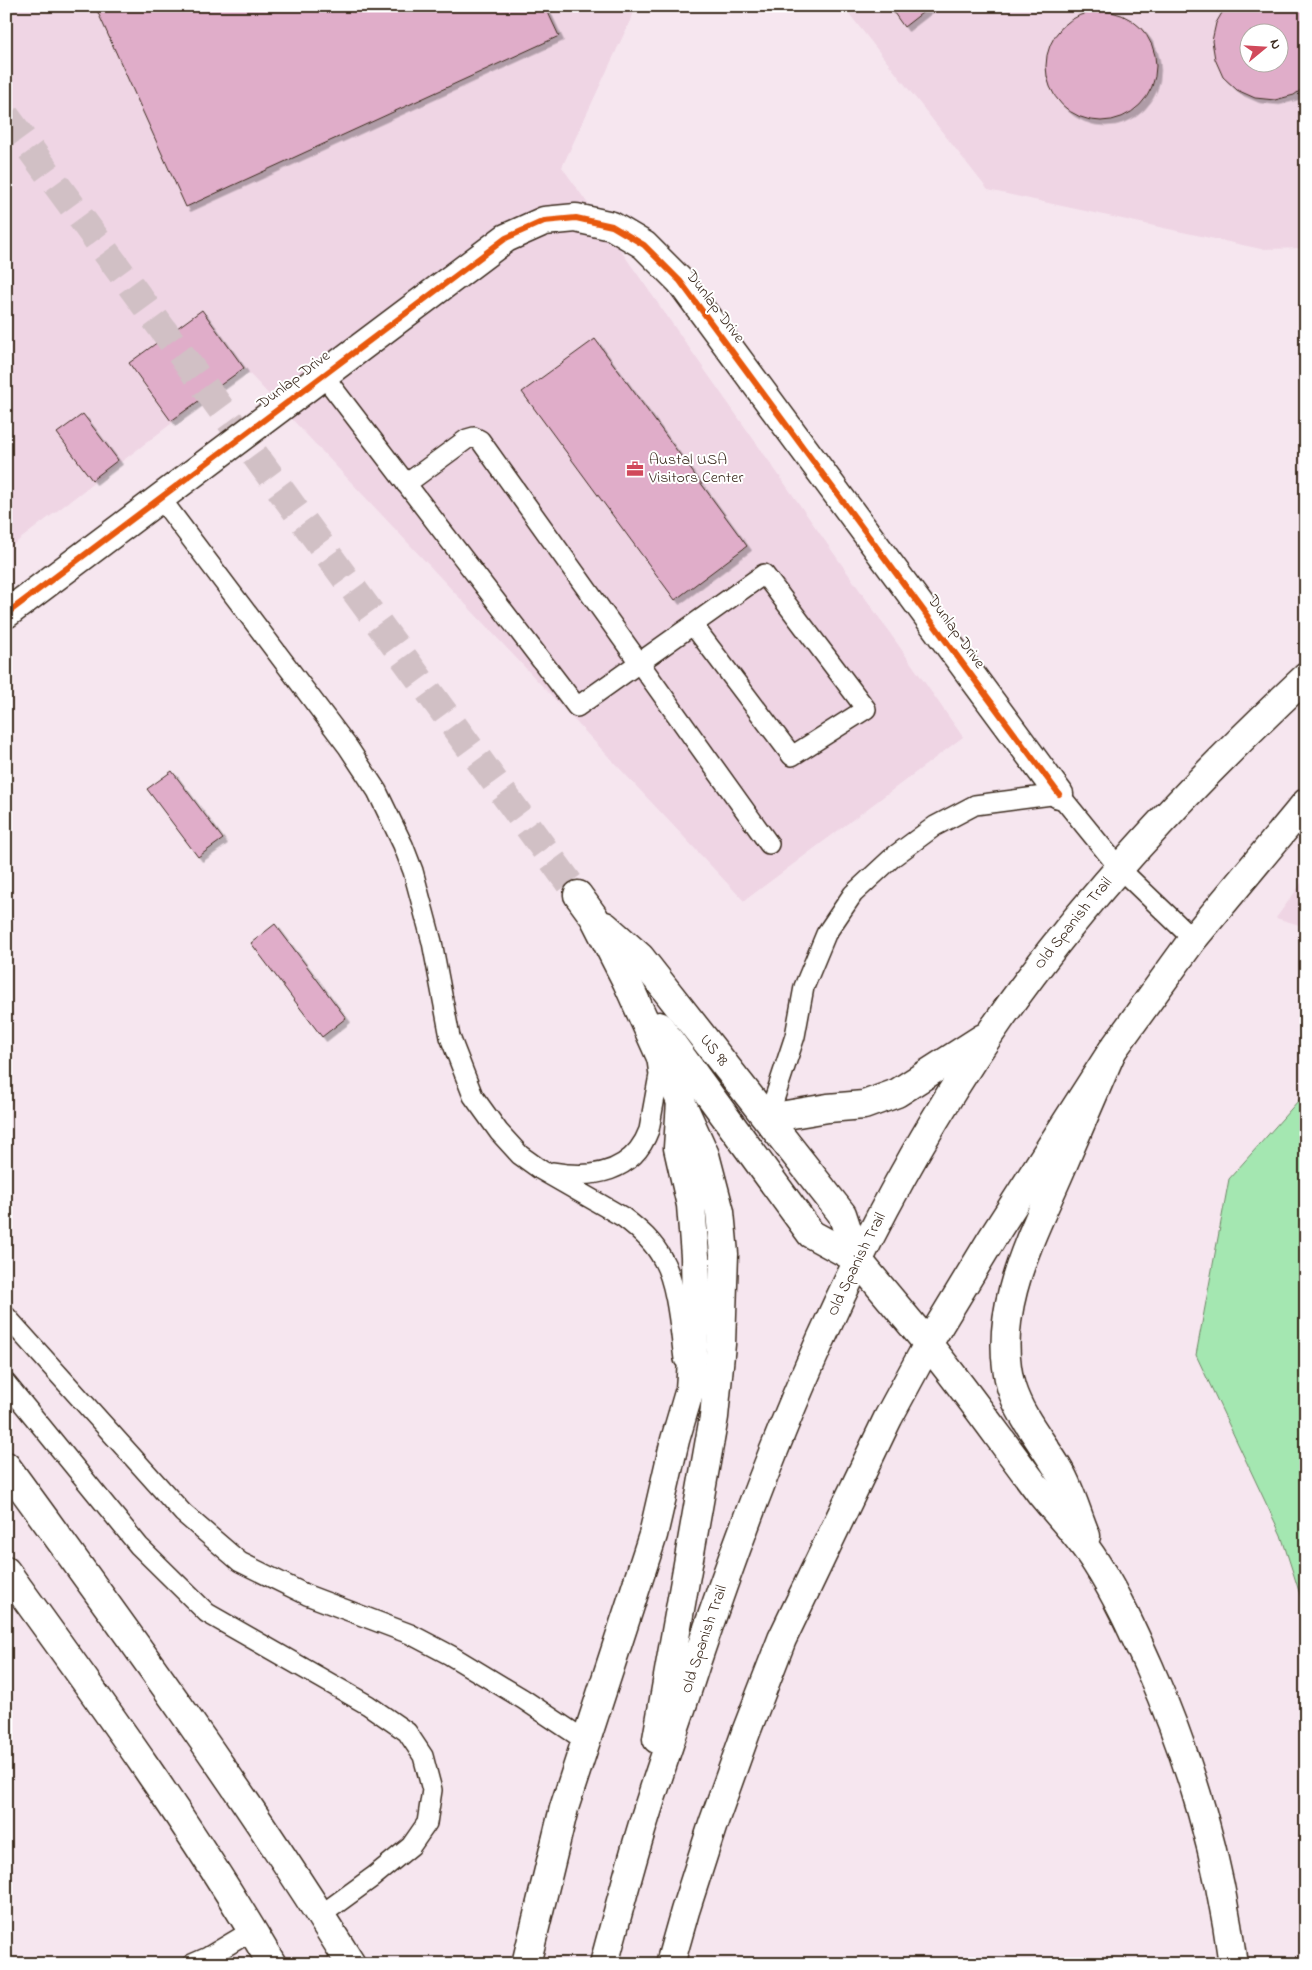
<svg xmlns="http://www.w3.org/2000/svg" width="1312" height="1970" font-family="'Indie Flower',sans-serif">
	<defs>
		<filter id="shadow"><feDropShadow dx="4.5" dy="4.5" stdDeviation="0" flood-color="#0004"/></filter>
	</defs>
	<rect width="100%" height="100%" fill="#f6e6ef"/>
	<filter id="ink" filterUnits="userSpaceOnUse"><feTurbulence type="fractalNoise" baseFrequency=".02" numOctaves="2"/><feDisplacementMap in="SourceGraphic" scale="10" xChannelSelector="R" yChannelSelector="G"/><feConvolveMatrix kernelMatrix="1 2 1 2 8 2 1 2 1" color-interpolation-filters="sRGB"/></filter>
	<g filter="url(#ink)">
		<path fill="#efd5e4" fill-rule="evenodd" d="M6,6H637L562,167L963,737L744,901L244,368L6,550Z
			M843,6H1306V248L1261,249L988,190ZM1250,32H1280V62H1250Z
			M1306,877V927L1276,918Z"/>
		<path fill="#a4e7b1" stroke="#708868" d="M1306,1092V1613L1281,1535L1196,1355L1229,1179Z"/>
		<path fill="#e0adc9" stroke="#3b2a1e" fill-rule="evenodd" filter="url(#shadow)" d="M95,6H545L559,36L186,207Z
			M889,6H931L904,27Z
			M1226,6H1306V86L1294,95L1275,100L1255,98L1237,90L1223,77L1215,59L1212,41L1216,23ZM1250,32H1280V62H1250Z
			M1046 66a55 55 0 1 1 110 0a55 55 0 1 1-110 0Z
			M202,310L244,368L171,421L129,363Z
			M595,339L747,546L675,600L522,392Z
			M83,414L118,460L92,480L57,433Z
			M172,771L223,839L198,857L147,789Z
			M275,924L346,1018L322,1037L251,943Z"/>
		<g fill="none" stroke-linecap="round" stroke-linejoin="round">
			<path stroke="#d1c0c5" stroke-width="28" stroke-dasharray="28 14" stroke-linecap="butt" d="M6,116L578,895"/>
			<g stroke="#3b2a1e" stroke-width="22">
				<path id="service" d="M323,375L577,707L764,574L866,709L792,756L693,625
					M406,484L467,439L474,437L480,440L769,844
					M161,499L348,747L377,791L403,845L413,871L432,942L450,1037L473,1096L499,1132L520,1155L541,1170L623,1217C639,1229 654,1242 663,1260C677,1285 680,1330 684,1359
					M768,1118L795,1036L804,987L826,934L853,894L893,857L935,826L975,805L1059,794L1120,869L1193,939
					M553,1172C593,1179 633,1173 649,1130L659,1075L657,1060
					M6,1316L183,1513L240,1562L307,1595L410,1634L450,1655L523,1699L586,1741
					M6,1383L139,1546L207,1613L368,1705L407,1732L423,1756L432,1790L427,1823L411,1846L373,1877L321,1915
					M192,1964L208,1957L253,1930"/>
			</g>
			<g stroke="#3b2a1e" stroke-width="31">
				<path id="minor" d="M6,614L506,238L544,221L576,218L612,226L644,245L680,281L1059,794"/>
			</g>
			<g stroke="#3b2a1e" stroke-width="31">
				<g id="primary">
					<path d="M578,895L594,917L627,982L705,1155L720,1212L724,1254L721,1344L714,1417L657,1739"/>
					<path id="s1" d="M605,926L640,957L842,1214L857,1259"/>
					<path d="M659,1026L811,1234L857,1259L928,1344"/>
					<path d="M768,1118L828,1108L864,1105L897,1093L983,1038"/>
					<path id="s2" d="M604,1964C616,1920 627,1877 640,1834C657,1777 678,1720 696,1663C770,1444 858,1227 989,1035C1079,903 1190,786 1306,677"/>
					<path d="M670,1964L685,1911L713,1824L746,1732L782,1639L888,1418L928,1344L991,1240L1112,1051L1193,939L1306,803"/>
				</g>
			</g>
			<g stroke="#3b2a1e" stroke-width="31">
				<path id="motorway" d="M928,1344C968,1393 1004,1445 1042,1495C1060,1517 1081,1538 1096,1563C1117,1596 1133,1631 1149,1667C1192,1765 1219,1857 1233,1964
					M6,1466C125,1629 244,1792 351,1964
					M1086,1536C1077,1515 1071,1491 1060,1472C1044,1444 1021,1419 1011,1387C991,1314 1029,1242 1058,1176C1076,1134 1094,1093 1112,1051
					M6,1571C99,1699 192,1827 272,1964
					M526,1964L564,1808L653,1535L675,1440L690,1389L696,1306L695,1256L691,1205L678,1148L681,1101"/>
			</g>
			<use href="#service" stroke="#fff" stroke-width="19"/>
			<use href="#minor" stroke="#fff" stroke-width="28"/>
			<use href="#primary" stroke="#fff" stroke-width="28"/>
			<use href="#motorway" stroke="#fff" stroke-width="28"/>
			<g stroke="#fff" stroke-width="9">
				<path id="cycleway" d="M6,614L506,238L544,221L576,218L612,226L644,245L680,281L1059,794"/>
			</g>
			<use href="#cycleway" stroke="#e8590c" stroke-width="6"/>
		</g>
	</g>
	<defs>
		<g id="office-bare" transform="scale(1.35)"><path d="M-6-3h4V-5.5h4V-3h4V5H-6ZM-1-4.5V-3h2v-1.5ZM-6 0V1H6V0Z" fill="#d1495b" stroke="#fff" stroke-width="2.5" paint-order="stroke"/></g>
	</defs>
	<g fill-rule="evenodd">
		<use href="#office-bare" x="635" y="469"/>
	</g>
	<g text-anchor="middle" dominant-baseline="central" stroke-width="4" stroke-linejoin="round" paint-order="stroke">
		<g font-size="16" fill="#3b2a1e" stroke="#fff">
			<text transform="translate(715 307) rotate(53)">Dunlap Drive</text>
			<text transform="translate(294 380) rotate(-37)">Dunlap Drive</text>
			<text transform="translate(956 632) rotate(54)">Dunlap Drive</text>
			<text stroke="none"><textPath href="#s2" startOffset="1150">Old Spanish Trail</textPath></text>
			<text stroke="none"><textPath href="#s1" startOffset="166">US 98</textPath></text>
			<text stroke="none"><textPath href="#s2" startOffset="745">Old Spanish Trail</textPath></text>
			<text stroke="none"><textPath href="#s2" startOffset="340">Old Spanish Trail</textPath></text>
		</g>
		<g font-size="16" fill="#3b2a1e" stroke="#fff" text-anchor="start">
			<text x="649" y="460">Austal USA<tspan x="649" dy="18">Visitors Center</tspan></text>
		</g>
	</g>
	<rect width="1312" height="1970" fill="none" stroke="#fff" stroke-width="25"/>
	<rect x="12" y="12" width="1287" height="1945" fill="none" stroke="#3b2a1e" stroke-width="2" filter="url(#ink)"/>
	<g transform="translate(1264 48) rotate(72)"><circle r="24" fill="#ffffff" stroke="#b1aaa5"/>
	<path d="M0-4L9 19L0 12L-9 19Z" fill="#d1495b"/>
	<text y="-8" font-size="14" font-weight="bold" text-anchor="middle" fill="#3b2a1e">N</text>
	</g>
</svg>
